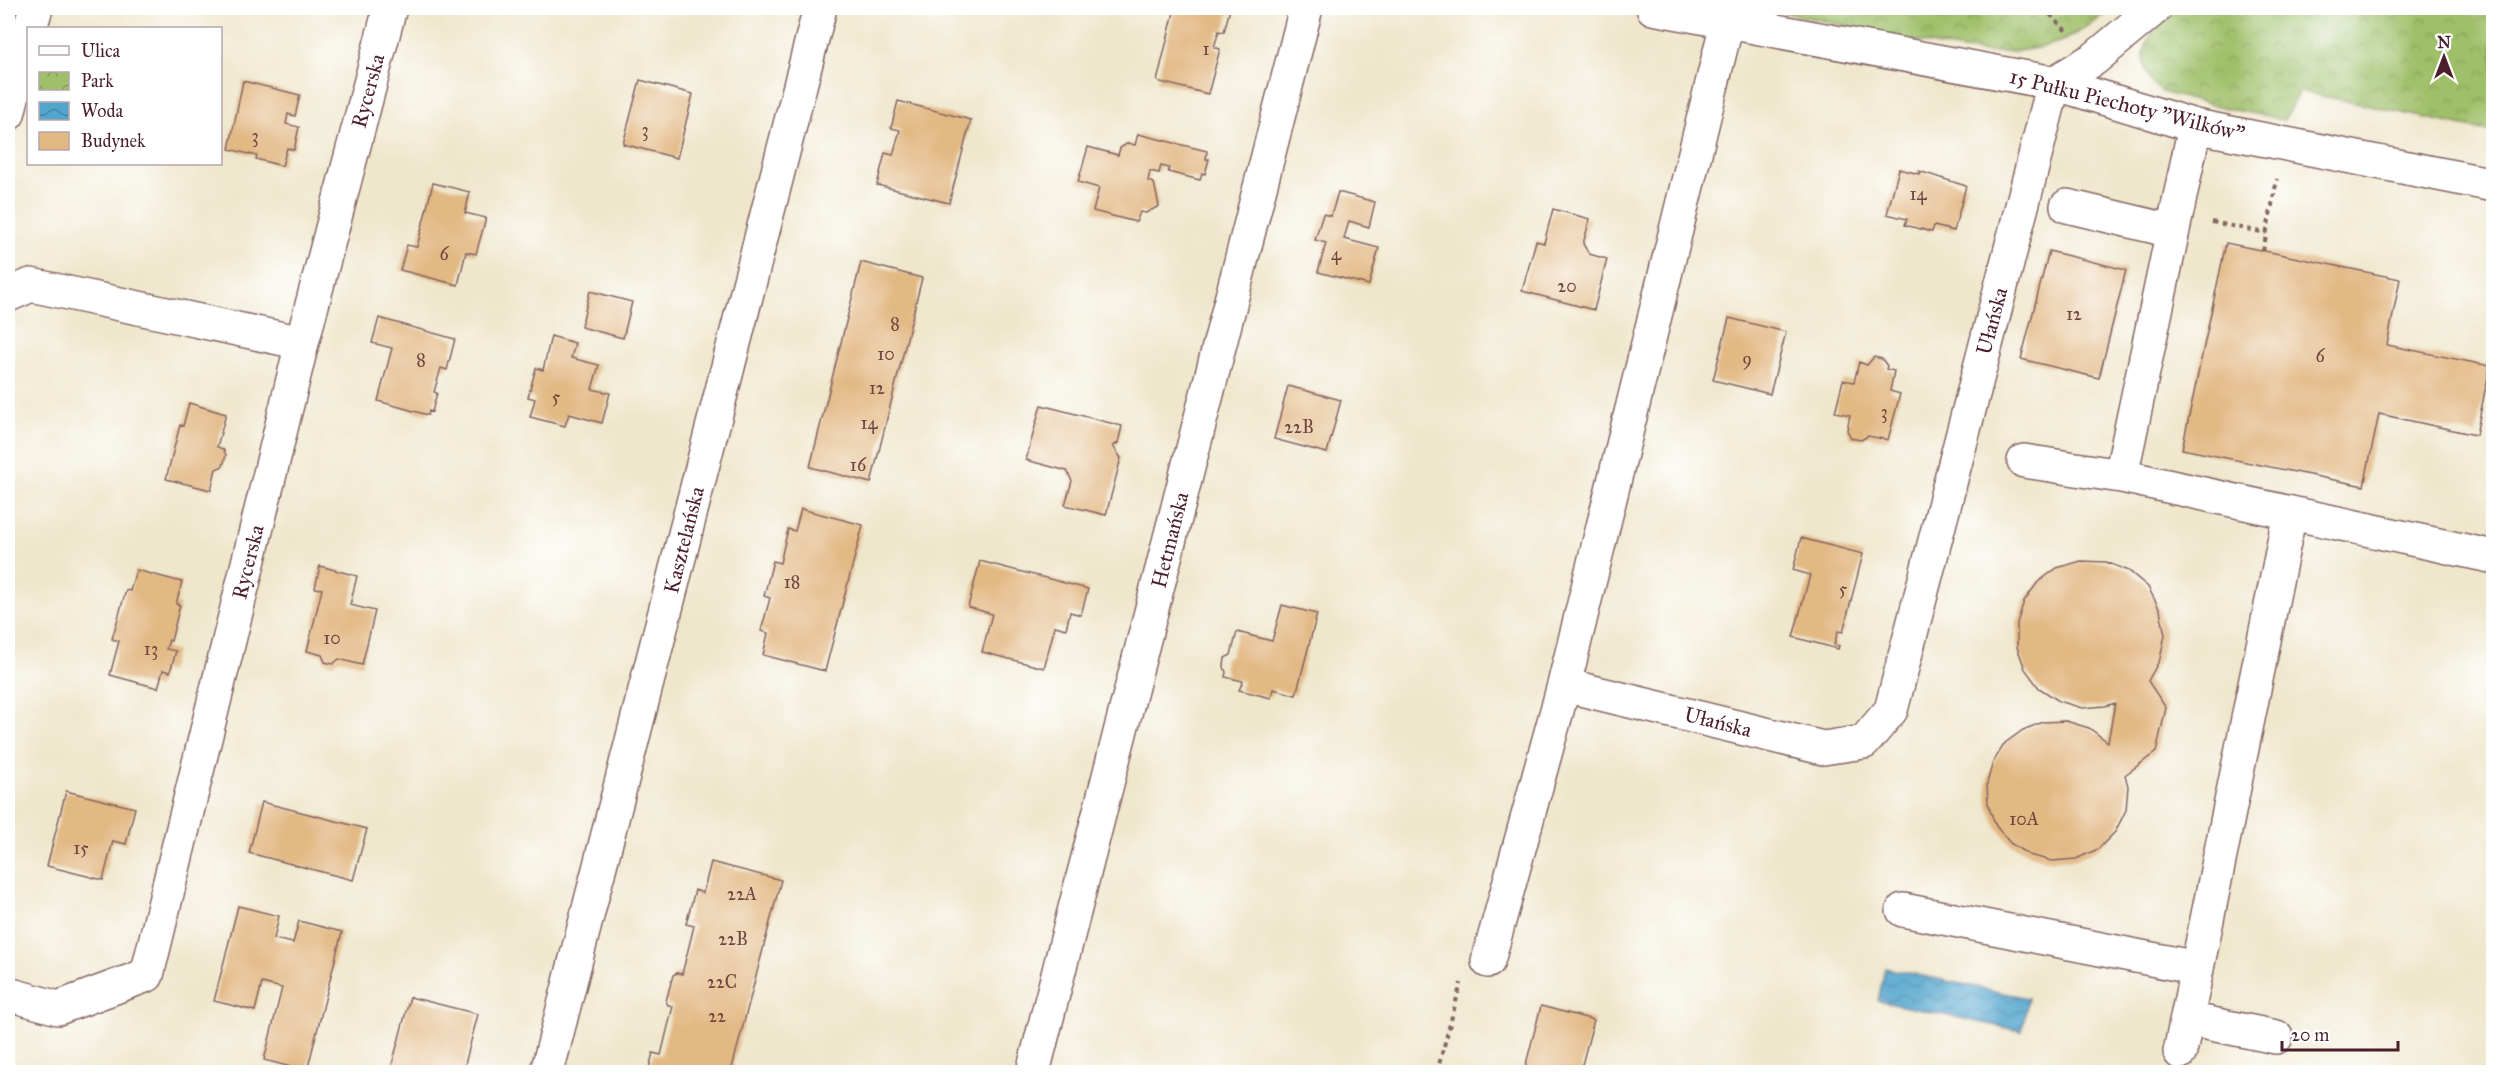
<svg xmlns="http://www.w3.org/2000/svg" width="2501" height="1080" font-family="'IM FELL Great Primer',serif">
	<defs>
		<pattern id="park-crowns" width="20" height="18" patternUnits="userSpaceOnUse" patternTransform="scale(1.5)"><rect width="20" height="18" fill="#9fc069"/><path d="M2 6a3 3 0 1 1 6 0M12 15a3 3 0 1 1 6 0" fill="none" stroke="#849b57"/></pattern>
		<pattern id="water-waves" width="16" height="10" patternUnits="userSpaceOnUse" patternTransform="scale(1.5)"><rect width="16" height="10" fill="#52a6ce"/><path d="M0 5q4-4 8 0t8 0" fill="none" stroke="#4687a7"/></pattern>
	</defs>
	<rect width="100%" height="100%" fill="#fff"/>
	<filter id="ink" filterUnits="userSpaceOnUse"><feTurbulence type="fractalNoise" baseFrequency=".0167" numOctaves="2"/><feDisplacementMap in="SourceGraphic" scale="12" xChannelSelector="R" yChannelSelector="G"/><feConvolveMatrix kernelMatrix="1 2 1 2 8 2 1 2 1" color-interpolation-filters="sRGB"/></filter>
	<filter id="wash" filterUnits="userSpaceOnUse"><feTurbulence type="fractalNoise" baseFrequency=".008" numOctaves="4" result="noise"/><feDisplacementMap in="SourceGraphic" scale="24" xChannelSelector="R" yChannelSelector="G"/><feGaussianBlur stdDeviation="1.35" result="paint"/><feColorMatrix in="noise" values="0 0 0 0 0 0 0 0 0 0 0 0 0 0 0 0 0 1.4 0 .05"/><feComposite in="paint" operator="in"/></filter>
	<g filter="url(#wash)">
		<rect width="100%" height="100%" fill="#efe7cc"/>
		<path fill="url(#park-crowns)" stroke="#74704a" stroke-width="1.5" d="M1762,8H2115C2096,20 2077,36 2056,43C1997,62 1942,47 1883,34C1843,25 1802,16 1762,8Z
			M2181,8H2493V132L2299,91L2284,120C2251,113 2218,107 2185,98C2178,96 2169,95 2163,92C2142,80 2138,50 2153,32C2160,23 2172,15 2181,8Z"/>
		<path fill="url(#water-waves)" stroke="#4e627c" stroke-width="1.5" d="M1885,968L2028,998L2022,1031L1878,1001Z"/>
		<g id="blocks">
			<path fill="#e2b883" d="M1175,8L1230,9L1224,32L1219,31L1214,47L1220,49L1208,94L1157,81Z
				M640,80L693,94L677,158L623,144Z
				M243,81L300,95L295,116L288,114L286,124L299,127L294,150L287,148L282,166L256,159L257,156L229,149Z
				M898,101L971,120L949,203L877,185L885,153L893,155L900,130L891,128Z
				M1138,134L1207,151L1206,159H1209L1205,174L1202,173L1200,180L1168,172L1169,168L1161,166L1159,173L1150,171L1148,181L1154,183L1159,206L1146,213L1140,212L1136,222L1093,211L1099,188L1078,182L1088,147L1118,155L1120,148L1128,143L1135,145Z
				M1899,169L1919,174V171L1966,186L1954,231L1934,226L1932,232L1905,225L1907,219L1887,214Z
				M433,183L470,192L465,213L486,218L476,254L466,252L458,285L400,270L407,245L417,247Z
				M1338,192L1375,202L1369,227L1349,221L1344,239L1379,248L1369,285L1318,272L1326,243L1315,240L1323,214L1331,216Z
				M1553,209L1590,219L1583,244L1589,254L1607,259L1594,310L1522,291L1536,241L1544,243Z
				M2226,243L2400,279L2387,345L2490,366L2476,435L2379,414L2364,486L2182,449Z
				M2049,251L2126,270L2099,378L2021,359Z
				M861,262L922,278L871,483L810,467Z
				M590,291L632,302L623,338L581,327Z
				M379,318L455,339L447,370L441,368L434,392L437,393L432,412L429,411L428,415L378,401L392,348L372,343Z
				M1729,318L1786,332L1770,394L1713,380Z
				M551,336L575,343L571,358L599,365L592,389L610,393L602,423L569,414L565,426L530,417L535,399L528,397L536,368L543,370Z
				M1874,357L1882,359L1887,366L1886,369L1894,371L1890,391L1900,394L1888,440L1868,436L1861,440L1851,438L1847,430L1850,415L1835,412L1843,380L1854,382L1859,362L1867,365Z
				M1288,386L1341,400L1327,453L1274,439Z
				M189,403L226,414L217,447L223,449L226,455L223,466L216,469L211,490L166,479L180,425L183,426Z
				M1041,405L1122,426L1118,443L1113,446L1121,458L1106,515L1065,505L1072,481L1067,471L1026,460Z
				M801,509L863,525L825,671L763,655L768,633L761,631L770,598L764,596L773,561L780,563L788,529L795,531Z
				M1801,538L1863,554L1843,632L1838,631L1834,645L1839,646L1838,649L1793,637L1810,575L1793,570Z
				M980,561L1088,589L1081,615L1070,612L1066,629L1055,626L1044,668L982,652L992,614L968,607Z
				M2081,561L2106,562L2129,571L2148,587L2160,610L2165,635L2160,659L2148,681L2166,708L2156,752L2125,775L2128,786L2126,810L2115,832L2098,849L2076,859L2052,861L2029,855L2010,843L1996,826L1988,805L1987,783L1993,762L2005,743L2023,730L2043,722L2066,721L2089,728L2108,742L2115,703L2105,706L2082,708L2059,701L2039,688L2025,669L2017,647V623L2024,601L2038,582L2057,568Z
				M320,566L357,576L350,605L375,611L362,665L339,659L333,664L325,662L322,655L307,651L322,589L315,588Z
				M136,570L182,582L176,604L180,605L171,641L169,640L166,649L176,651L170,672L163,670L158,688L110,675L119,641L112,639L126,590L130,591Z
				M1282,605L1317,614L1296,695L1273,689L1271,698L1239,690L1243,681L1225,677L1226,672L1224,667L1225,658L1231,655L1237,632L1272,641Z
				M66,791L135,808L126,844L113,841L103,880L47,866Z
				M262,802L367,829L353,880L249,853Z
				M711,862L781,880L731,1072H648L653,1053L661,1055L673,1006L668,1005L666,1001L673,975L677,973L682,974L694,926L686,924L695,890L703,893Z
				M238,906L279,916L274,939L293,943L299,921L342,932L307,1071L264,1060L282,988L262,983L255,1011L214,1001Z
				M410,997L478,1014L463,1072H390Z
				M1541,1006L1594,1020L1580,1072H1524Z"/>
		</g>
	</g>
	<g filter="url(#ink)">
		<use href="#blocks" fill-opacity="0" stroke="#846563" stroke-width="1.5"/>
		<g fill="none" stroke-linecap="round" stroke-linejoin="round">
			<g stroke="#846563" stroke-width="36">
				<path id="minor" d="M1653,8L2054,83L2195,126L2494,185
					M1727,23L1564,685L1823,748L1864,742L1891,710L2054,83
					M30,28L36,8
					M2054,83L2094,59L2155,8
					M8,114L28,34
					M2195,126L2121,476L2494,557
					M2067,206L2172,231
					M8,295L31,285L302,343
					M2024,461L2121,476
					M1903,910L2197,968
					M1488,961L1564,685
					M8,994L58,1008L147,975L302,343L390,8
					M2187,1019L2276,1037
					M2180,1052L2290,513
					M547,1072L820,8
					M1033,1072L1306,8"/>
			</g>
			<path stroke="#846563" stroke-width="4" stroke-dasharray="4.5 4.5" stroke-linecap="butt" d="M2044,8L2068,33
				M2212,222L2266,233
				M2263,251L2277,179
				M1437,1072L1461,983"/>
			<use href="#minor" stroke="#fff" stroke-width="33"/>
		</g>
	</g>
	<g text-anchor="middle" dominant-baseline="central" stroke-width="6" stroke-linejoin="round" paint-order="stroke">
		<g font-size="18" fill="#704541">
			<text x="1206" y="49">1</text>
			<text x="645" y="130">3</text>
			<text x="255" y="136">3</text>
			<text x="1918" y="194">14</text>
			<text x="444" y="254">6</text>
			<text x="1336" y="254">4</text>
			<text x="1567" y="286">20</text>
			<text x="2074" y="314">12</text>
			<text x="895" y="324">8</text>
			<text x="886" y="354">10</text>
			<text x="2320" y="356">6</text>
			<text x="1747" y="359">9</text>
			<text x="421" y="360">8</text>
			<text x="877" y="388">12</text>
			<text x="556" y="397">5</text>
			<text x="1884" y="412">3</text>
			<text x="869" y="423">14</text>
			<text x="1299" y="427">22B</text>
			<text x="858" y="465">16</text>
			<text x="792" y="582">18</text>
			<text x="1843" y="589">5</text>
			<text x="332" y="638">10</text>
			<text x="151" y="649">13</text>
			<text x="2024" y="819">10A</text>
			<text x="81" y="848">15</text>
			<text x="742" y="894">22A</text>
			<text x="733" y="939">22B</text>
			<text x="722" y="982">22C</text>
			<text x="717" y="1016">22</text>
		</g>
		<g font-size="21" fill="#4a1f2b" stroke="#fff">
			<text transform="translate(368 91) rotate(-75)">Rycerska</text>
			<text transform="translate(2127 105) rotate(14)">15 Pułku Piechoty "Wilków"</text>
			<text transform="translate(1992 321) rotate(-75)">Ułańska</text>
			<text transform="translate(684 540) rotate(-76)">Kasztelańska</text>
			<text transform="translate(1170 540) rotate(-76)">Hetmańska</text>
			<text transform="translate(248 562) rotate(-76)">Rycerska</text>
			<text transform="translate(1718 722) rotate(14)">Ułańska</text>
		</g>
	</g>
	<rect width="2501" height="1080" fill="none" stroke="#fff" stroke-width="30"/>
	<rect x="27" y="27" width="195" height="138" fill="#ffffff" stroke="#b7a5aa" stroke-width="1.5"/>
	<rect x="39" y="46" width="30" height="9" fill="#ffffff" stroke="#b7a5aa" stroke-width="1.5"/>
	<text x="81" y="57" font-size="18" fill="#4a1f2b">Ulica</text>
	<rect x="39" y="72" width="30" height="18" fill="url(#park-crowns)" stroke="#b7a5aa" stroke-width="1.5"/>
	<text x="81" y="87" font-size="18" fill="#4a1f2b">Park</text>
	<rect x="39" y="102" width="30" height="18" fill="url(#water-waves)" stroke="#b7a5aa" stroke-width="1.5"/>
	<text x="81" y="117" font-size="18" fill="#4a1f2b">Woda</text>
	<rect x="39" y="132" width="30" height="18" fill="#e2b883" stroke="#b7a5aa" stroke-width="1.5"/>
	<text x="81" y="147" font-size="18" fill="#4a1f2b">Budynek</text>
	<g transform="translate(2444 57)" stroke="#ffffff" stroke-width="4.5" paint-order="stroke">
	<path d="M0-4.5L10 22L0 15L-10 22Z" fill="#4a1f2b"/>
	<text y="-9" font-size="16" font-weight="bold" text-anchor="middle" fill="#4a1f2b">N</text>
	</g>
	<path d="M2282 1041v9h116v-9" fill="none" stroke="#4a1f2b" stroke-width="3"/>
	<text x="2291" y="1041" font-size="18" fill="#4a1f2b" stroke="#ffffff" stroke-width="4.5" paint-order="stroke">20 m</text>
</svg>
